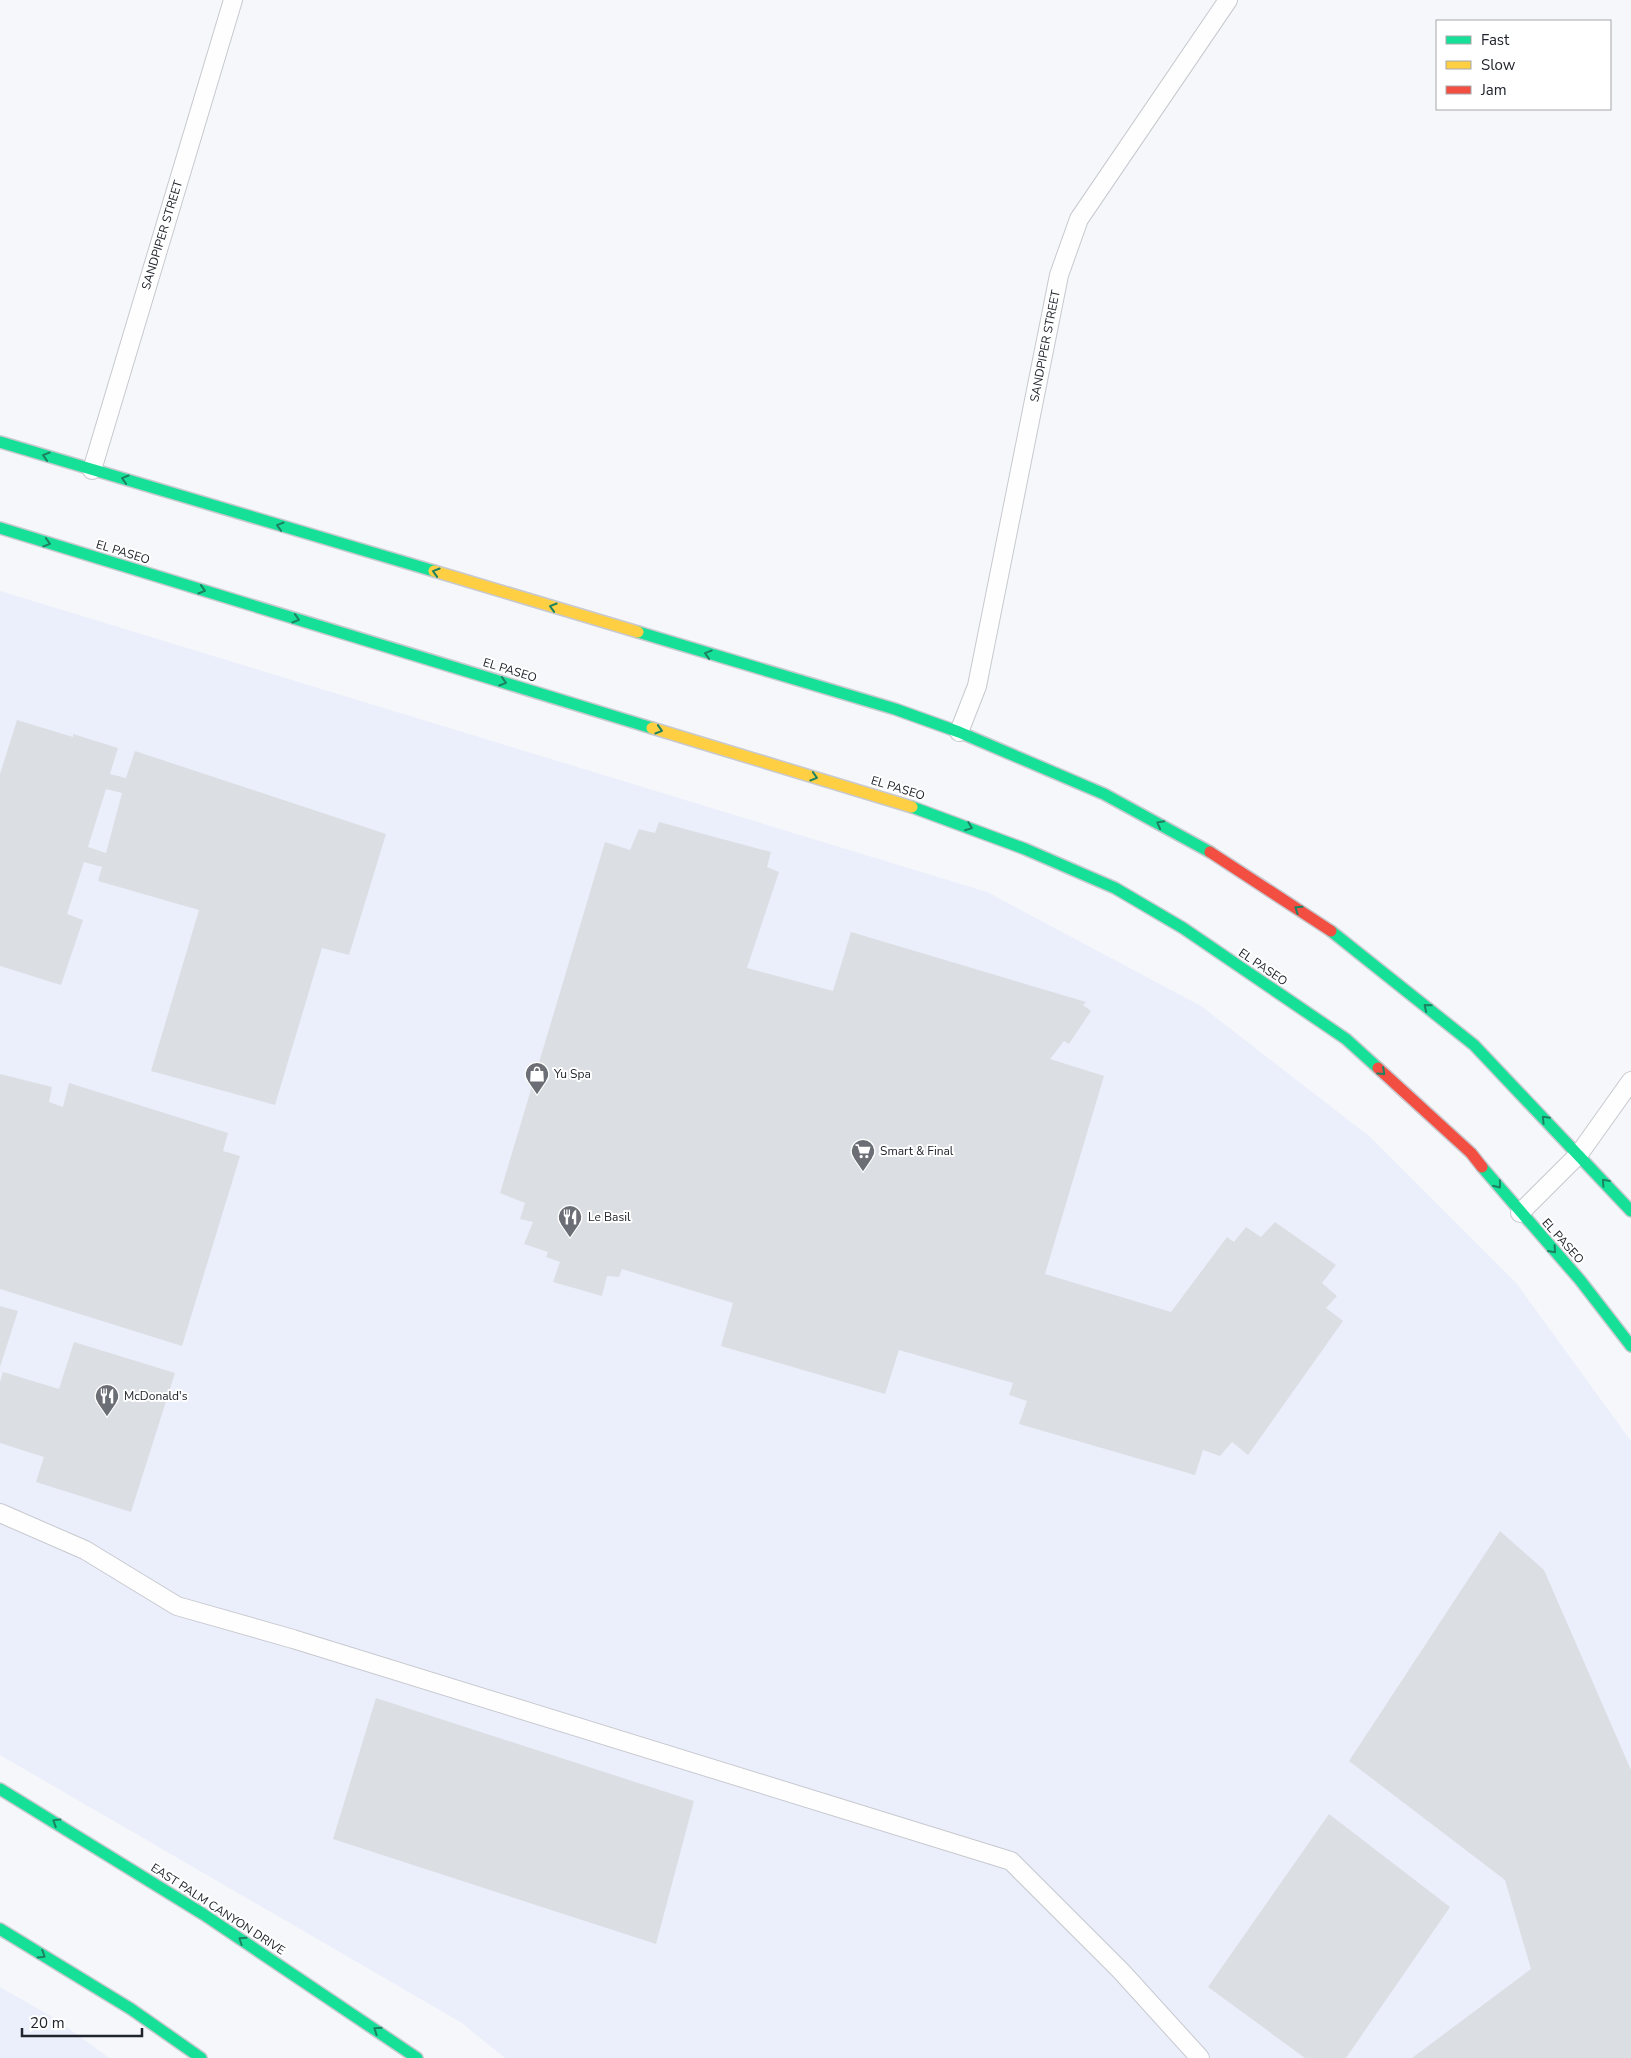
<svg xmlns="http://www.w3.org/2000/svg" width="1631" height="2058" font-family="'Nunito Sans',sans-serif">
	<rect width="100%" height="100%" fill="#f5f7fa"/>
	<path fill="#ebeffb" d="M0,591L987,892L1201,1006L1369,1136L1517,1284L1631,1441V2058H505L462,2023L0,1755Z
		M0,1987L56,2019L109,2058H0Z"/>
	<path fill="#dbdee3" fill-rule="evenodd" d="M17,720L73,737V734L118,748L110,774L126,778L135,751L386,834L349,955L322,948L275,1105L151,1071L199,910L98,881L102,867L84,862L67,914L83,920L61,985L0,966V774ZM106,789L122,793L106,853L88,847Z
		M659,822L771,852L767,867L779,872L747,968L833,991L851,932L1086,1002L1083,1005L1091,1011L1069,1044L1064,1041L1050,1059L1104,1076L1045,1274L1171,1312L1227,1237L1234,1242L1246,1227L1261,1237L1275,1222L1336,1265L1322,1283L1337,1296L1326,1308L1343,1321L1248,1455L1232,1442L1220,1456L1203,1450L1195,1475L1019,1424L1027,1401L1009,1395L1013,1383L899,1350L885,1394L721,1346L733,1303L622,1269L619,1277L607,1276L602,1296L553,1282L560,1262L546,1257L548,1252L524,1244L533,1222L520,1219L525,1203L500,1193L605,842L630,850L639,829L655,833Z
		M0,1074L52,1087L49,1102L63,1107L69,1083L228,1133L223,1151L240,1156L182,1346L0,1289Z
		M0,1306L18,1311L0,1367Z
		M74,1342L175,1373L131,1512L36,1482L44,1457L0,1443V1382L3,1372L59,1389Z
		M1500,1531L1544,1570L1631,1770V2058H1412L1531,1969L1505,1880L1349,1761Z
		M376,1698L694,1801L656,1944L333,1839Z
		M1329,1814L1450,1907L1346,2058H1305L1208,1987Z"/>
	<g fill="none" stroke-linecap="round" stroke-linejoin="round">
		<g stroke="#c7c9cf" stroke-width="20">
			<path id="lane" d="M92,470L233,0
				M959,732L977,686L1059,275L1079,219L1228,0
				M1520,1213L1579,1154L1631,1081
				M0,1513L85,1550L177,1606L293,1639L1011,1861L1121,1971L1200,2058"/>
		</g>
		<g stroke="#c7c9cf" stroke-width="14">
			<path id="fast" d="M0,442L434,571
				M0,528L652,728
				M638,632L895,709L959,732L1104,794L1210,852
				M912,807L1025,849L1115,888L1183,928L1346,1039L1378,1068
				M1331,931L1474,1045L1631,1211
				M1482,1167L1580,1280L1631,1346
				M0,1789L203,1914L417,2058
				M0,1929L131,2009L201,2058"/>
		</g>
		<g stroke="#c7c9cf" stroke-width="14">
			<path id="slow" d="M434,571L638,632
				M652,728L912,807"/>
		</g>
		<g stroke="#c7c9cf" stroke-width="14">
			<path id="jam" d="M1210,852L1331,931
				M1378,1068L1471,1153L1482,1167"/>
		</g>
		<use href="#lane" stroke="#fefefe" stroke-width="18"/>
		<use href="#fast" stroke="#16e098" stroke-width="11"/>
		<use href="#slow" stroke="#ffcf43" stroke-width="11"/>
		<use href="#jam" stroke="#f24e42" stroke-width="11"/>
	</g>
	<defs><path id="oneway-chevron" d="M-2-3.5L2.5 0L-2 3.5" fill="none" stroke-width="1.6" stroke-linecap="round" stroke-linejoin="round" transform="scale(1.25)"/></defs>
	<g stroke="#1b8262">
		<use href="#oneway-chevron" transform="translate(46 456) rotate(-163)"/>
		<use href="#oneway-chevron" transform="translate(125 479) rotate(-163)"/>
		<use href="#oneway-chevron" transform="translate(280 526) rotate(-163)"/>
		<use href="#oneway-chevron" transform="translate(47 543) rotate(17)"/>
		<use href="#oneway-chevron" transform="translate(436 572) rotate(-163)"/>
		<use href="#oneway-chevron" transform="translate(202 590) rotate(17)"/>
		<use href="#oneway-chevron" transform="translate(553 607) rotate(-163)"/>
		<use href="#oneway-chevron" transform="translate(296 619) rotate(17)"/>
		<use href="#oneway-chevron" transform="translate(708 654) rotate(-163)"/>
		<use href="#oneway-chevron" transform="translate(503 682) rotate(17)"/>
		<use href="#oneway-chevron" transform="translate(659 730) rotate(17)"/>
		<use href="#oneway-chevron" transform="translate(814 777) rotate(17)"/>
		<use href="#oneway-chevron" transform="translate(1160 824) rotate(-152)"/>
		<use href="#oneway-chevron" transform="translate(969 827) rotate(21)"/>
		<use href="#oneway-chevron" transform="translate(1298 909) rotate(-146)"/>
		<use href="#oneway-chevron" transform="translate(1427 1007) rotate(-141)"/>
		<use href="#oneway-chevron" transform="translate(1382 1072) rotate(42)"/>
		<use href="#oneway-chevron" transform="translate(1545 1119) rotate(-134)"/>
		<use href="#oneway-chevron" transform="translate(1605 1182) rotate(-132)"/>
		<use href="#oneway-chevron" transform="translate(1498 1185) rotate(51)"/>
		<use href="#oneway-chevron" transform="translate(1553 1250) rotate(48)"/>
		<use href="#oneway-chevron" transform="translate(56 1822) rotate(-148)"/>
		<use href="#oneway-chevron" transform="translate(242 1940) rotate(-146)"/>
		<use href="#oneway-chevron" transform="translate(42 1955) rotate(32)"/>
		<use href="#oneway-chevron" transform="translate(377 2030) rotate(-146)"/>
	</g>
	<defs>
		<g id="shop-pin" transform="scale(1.25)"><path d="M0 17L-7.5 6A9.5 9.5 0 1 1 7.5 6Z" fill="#6b6e74" stroke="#fff"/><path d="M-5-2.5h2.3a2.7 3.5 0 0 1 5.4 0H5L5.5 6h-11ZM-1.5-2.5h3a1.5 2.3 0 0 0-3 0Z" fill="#fff"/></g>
		<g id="supermarket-pin" transform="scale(1.25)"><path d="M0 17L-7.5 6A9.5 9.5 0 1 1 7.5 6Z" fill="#6b6e74" stroke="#fff"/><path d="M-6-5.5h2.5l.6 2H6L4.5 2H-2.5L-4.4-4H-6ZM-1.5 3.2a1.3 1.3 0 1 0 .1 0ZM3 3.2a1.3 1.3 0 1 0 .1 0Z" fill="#fff"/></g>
		<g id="restaurant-pin" transform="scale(1.25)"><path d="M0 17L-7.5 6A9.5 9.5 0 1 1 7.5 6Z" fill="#6b6e74" stroke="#fff"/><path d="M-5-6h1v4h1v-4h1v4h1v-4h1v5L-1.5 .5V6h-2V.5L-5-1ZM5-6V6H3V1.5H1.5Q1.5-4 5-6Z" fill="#fff"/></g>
	</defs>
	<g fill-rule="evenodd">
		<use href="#shop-pin" x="537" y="1074"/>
		<use href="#supermarket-pin" x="863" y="1151"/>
		<use href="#restaurant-pin" x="570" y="1217"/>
		<use href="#restaurant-pin" x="107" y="1396"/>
	</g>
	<g text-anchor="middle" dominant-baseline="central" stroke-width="4" stroke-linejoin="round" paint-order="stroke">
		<g font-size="12" fill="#20242c" stroke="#fff">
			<text transform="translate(162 235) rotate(-73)">SANDPIPER STREET</text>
			<text transform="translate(1045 346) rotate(-79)">SANDPIPER STREET</text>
			<text transform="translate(123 552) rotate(17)">EL PASEO</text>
			<text transform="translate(510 670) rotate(17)">EL PASEO</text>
			<text transform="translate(898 788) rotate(17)">EL PASEO</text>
			<text transform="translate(1263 967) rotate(34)">EL PASEO</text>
			<text transform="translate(1563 1241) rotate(48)">EL PASEO</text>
			<text transform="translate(218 1909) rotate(33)">EAST PALM CANYON DRIVE</text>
		</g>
		<g font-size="12" fill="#20242c" stroke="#fff" text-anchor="start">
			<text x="554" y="1074">Yu Spa</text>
			<text x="880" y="1151">Smart &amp; Final</text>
			<text x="588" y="1217">Le Basil</text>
			<text x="124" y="1396">McDonald's</text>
		</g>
	</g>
	<rect x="1436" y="20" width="175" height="90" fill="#ffffff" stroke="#a6a7ab"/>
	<rect x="1446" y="36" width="25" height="8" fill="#16e098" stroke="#a6a7ab"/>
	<text x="1481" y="45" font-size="15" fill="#20242c">Fast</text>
	<rect x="1446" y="61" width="25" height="8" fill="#ffcf43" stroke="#a6a7ab"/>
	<text x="1481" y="70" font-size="15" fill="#20242c">Slow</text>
	<rect x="1446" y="86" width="25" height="8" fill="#f24e42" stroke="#a6a7ab"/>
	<text x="1481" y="95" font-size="15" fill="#20242c">Jam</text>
	<path d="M22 2028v8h120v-8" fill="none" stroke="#20242c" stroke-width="2.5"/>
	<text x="30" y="2028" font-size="15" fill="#20242c" stroke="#ffffff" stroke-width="4" paint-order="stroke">20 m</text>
</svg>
